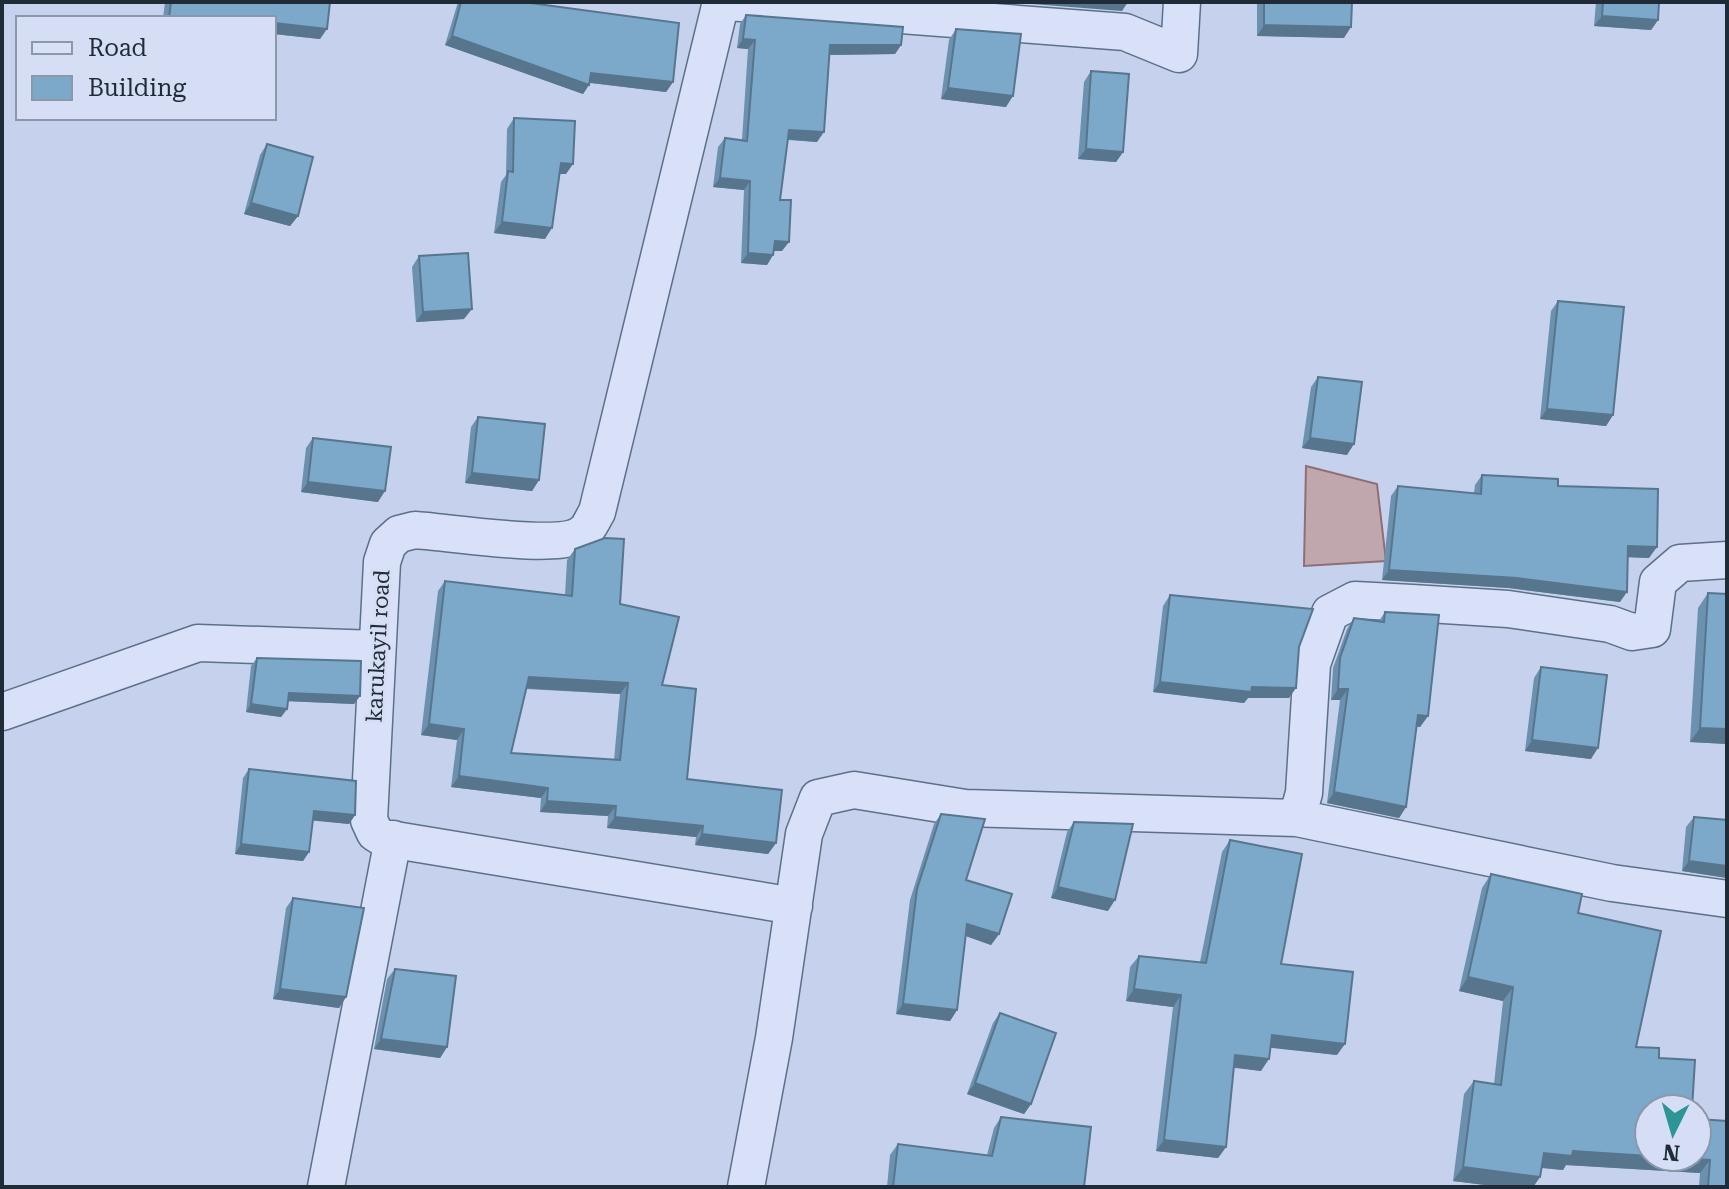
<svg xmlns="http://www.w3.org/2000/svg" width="1729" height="1189" font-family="'Roboto Serif',serif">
	<rect width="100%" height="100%" fill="#c5d1ed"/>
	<path fill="#c0a7ae" stroke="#8f6e76" stroke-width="2" d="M1306,466L1377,484L1386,561L1304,566Z"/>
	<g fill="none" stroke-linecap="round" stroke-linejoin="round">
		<g stroke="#5c7088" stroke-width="39">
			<path id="minor" d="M721,2L597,512C593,518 589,529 583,533C561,551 448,532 415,530L399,534L388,544L382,562L369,820L375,833L383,838L794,906
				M728,2L1125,32L1179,54L1182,2
				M2,712L198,643L377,649
				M1297,818L1304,793L1312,664L1330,613L1355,600L1412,603L1508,609L1610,624L1632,632L1652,629L1658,582L1680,563L1727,560
				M326,1187L393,839
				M746,1187L774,1038L804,834L818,798L854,790L965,808L1297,818L1612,883L1727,899"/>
		</g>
		<use href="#minor" stroke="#d8e1f8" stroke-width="36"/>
	</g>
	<path fill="#6b91ae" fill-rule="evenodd" d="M165,2H330L320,39L274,34V18H163Z
		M458,2H523L673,82L666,92L590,83L583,94L445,45Z
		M1257,2H1352L1344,38L1257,36Z
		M1596,2H1659L1658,20L1651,30L1594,26Z
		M746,15L901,45L895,54L830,55L817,142L788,140L780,200L782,251H774L773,255L767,265L741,263L744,190L713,187L718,147L725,138L742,140L748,49L737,48L740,24Z
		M956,29L1006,107L941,99L949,40Z
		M1091,71L1123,152L1116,162L1078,159L1084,82Z
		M514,118L566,174H560L545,239L494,233L501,182L506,175L507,129Z
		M267,144L298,216L290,226L244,214L260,155Z
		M419,256L464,319L416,322L412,267Z
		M1558,301L1613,415L1606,426L1540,419L1551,311Z
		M1318,377L1347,455L1302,448L1311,387Z
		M478,417L539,480L532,491L465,483L471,427Z
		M313,438L378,502L301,492L306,448Z
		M1482,475L1558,486L1649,558L1628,557L1620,602L1509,588L1382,580L1391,496L1398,486L1474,493L1475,485Z
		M575,549L620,604L662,685L687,779L776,843L768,854L695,845L696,837L607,828L608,816L540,812L541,798L451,787L457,740L421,735L438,591L445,581L565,595L567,560ZM526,689L620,694L614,760L511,753Z
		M1708,593L1727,594V744L1690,742L1698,608Z
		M1170,595L1299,647L1289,698H1248L1244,703L1153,692L1163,606Z
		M1385,612L1428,716L1420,727L1417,726L1406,807L1399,818L1327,803L1340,700H1331L1333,668L1347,629L1354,618L1379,621Z
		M257,658L360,696L354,704L288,701L287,709L281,717L246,712L251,666Z
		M1541,667L1591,759L1525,751L1534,678Z
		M249,769L355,815L349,824L313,820L309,852L303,861L235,854L243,778Z
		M941,814L966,880L999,934L991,945L966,936L957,1010L950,1021L896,1014L910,900L934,824Z
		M1694,817L1727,820V878L1682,871L1686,827Z
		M1074,822L1108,911L1051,898L1067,832Z
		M1230,840L1281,964L1337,1055L1270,1047L1261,1071L1234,1067L1226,1147L1218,1158L1156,1151L1173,1007L1126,1001L1130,967L1139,956L1200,962L1222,852Z
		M1491,874L1578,913L1636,1047L1649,1157L1697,1119L1727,1187H1699L1700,1173L1566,1165L1563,1170L1541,1168L1540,1177L1533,1187H1501L1453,1181L1464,1094L1474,1081L1494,1084L1503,1001L1459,991L1482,888Z
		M293,898L346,997L339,1008L273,999L286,908Z
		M395,969L447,1047L440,1058L374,1049L387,979Z
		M1000,1013L1031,1104L1024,1114L967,1094L993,1023Z
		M1001,1117L1084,1187H887L890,1155L898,1144L987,1155L994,1128Z"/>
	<path fill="#57768d" d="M1007,2H1128L1122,11Z
		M1602,16L1658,20L1651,30L1594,26Z
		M274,23L327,29L320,39L274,34Z
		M1264,25L1351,27L1344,38L1257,36Z
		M452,36L589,85L583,94L445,45Z
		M743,39L755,40L748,49L737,48Z
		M830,45H901L895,54L824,55Z
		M591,73L673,82L666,92L584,82Z
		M948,88L1013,96L1006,107L941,99Z
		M789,130L824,132L817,142L782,139Z
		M1086,149L1123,152L1116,162L1078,159Z
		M561,163L573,164L566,174H554Z
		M720,178L750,181L744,190L713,187Z
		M251,203L298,216L290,226L244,214Z
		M502,222L552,228L545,239L494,233Z
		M775,241L789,242L782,251H769Z
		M748,253L773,255L767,265L741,263Z
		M472,309L464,319L416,322L423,312Z
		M1547,409L1613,415L1606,426L1540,419Z
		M1310,438L1354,444L1347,455L1302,448Z
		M472,473L539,480L532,491L465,483Z
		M308,482L385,491L378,502L301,492Z
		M1628,546L1657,547L1649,558L1621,557Z
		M1389,570L1517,578L1627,592L1620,602L1509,588L1382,580Z
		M529,677L628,683L620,694L521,688Z
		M1160,682L1252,687L1296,688L1289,698H1248L1244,703L1153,692Z
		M1338,689H1348L1340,700H1331Z
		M289,693L360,696L354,704L283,701Z
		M251,704L287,709L281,717L246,712Z
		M1418,715L1428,716L1420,727L1411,726Z
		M429,724L464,729L457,740L421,735Z
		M1700,728L1727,729V744L1690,742Z
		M1532,740L1598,748L1591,759L1525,751Z
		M459,776L548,788L541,798L451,787Z
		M1334,792L1406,807L1399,818L1327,803Z
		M547,801L616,806L608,816L540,812Z
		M314,811L355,815L349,824L307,820Z
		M615,817L703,826L696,837L607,828Z
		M702,834L776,843L768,854L695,845Z
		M241,844L309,852L303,861L235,854Z
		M1689,861L1727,866V878L1682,871Z
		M1058,887L1115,900L1108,911L1051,898Z
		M967,924L999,934L991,945L960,934Z
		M1468,977L1513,987L1503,1001L1459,991Z
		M280,989L346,997L339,1008L273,999Z
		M1134,989L1181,995L1173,1007L1126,1001Z
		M903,1004L957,1010L950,1021L896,1014Z
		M1272,1035L1345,1044L1337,1055L1264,1047Z
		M381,1039L447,1047L440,1058L374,1049Z
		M1235,1055L1269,1059L1261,1071L1227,1067Z
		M975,1083L1031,1104L1024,1114L967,1094Z
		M1164,1140L1226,1147L1218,1158L1156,1151Z
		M1573,1151L1649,1157L1710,1160L1700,1173L1566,1165L1563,1170L1534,1167L1544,1153Z
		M1463,1167L1540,1177L1533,1187H1501L1453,1181Z"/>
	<path fill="#7ca9ca" stroke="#57768d" stroke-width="2" fill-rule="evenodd" d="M171,2H330L327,29L274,23V18H169Z
		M461,2H523L679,23L673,82L591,73L589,85L452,36Z
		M1264,2H1352L1351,27L1264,25Z
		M1603,2H1659L1658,20L1602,16Z
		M746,15L903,27L901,45H830L824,132L789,130L780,200H791L789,242L775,241L773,255L748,253L750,181L720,178L725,138L747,141L755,40L743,39Z
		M956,29L1021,34L1013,96L948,88Z
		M1091,71L1129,74L1123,152L1086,149Z
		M514,118L575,121L573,164L561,163L552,228L502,222L508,171L513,172Z
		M267,144L313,157L298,216L251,203Z
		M468,253L472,309L423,312L419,256Z
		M1558,301L1624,307L1613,415L1547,409Z
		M1318,377L1362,382L1354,444L1310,438Z
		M478,417L545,424L539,480L472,473Z
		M313,438L391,447L385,491L308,482Z
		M1482,475L1558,479V486L1658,489L1657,547L1628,546L1627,592L1517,578L1389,570L1398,486L1481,494Z
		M605,538L624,539L620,604L679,617L662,685L696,689L687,779L782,790L776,843L702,834L703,826L615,817L616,806L547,801L548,788L459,776L464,729L429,724L445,581L572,596L575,549ZM529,677L628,683L620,760L511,753Z
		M1708,593L1727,594V729L1700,728Z
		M1170,595L1313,609L1299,647L1296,688L1252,687L1251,692L1160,682Z
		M1385,612L1439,615L1428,716L1418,715L1406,807L1334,792L1348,689H1338L1340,658L1354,618L1384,622Z
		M257,658L361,661L360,696L289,693L287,709L251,704Z
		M1541,667L1607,675L1598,748L1532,740Z
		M249,769L356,781L355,815L314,811L309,852L241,844Z
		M941,814L985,819L966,880L1012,894L999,934L967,924L957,1010L903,1004L917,889Z
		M1694,817L1727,820V866L1689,861Z
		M1074,822L1133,824L1115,900L1058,887Z
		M1230,840L1302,854L1281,964L1353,972L1345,1044L1272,1035L1269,1059L1235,1055L1226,1147L1164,1140L1181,995L1134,989L1139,956L1206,963Z
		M1491,874L1582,894L1578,913L1661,931L1636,1047L1659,1048V1058L1695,1060L1692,1109H1649V1156L1573,1151L1572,1156L1544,1153L1540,1177L1463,1167L1474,1081L1501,1085L1513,987L1468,977Z
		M293,898L364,908L346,997L280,989Z
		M395,969L456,976L447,1047L381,1039Z
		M1000,1013L1056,1033L1031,1104L975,1083Z
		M1001,1117L1091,1127L1084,1187H893L898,1144L992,1156Z
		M1697,1119L1727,1121V1187H1708L1710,1160L1664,1157H1697Z"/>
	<g text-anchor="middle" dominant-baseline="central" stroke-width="6" stroke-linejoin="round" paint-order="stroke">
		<g font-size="22" fill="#1f2c38" stroke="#d5def5">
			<text transform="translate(378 646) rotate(-87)">karukayil road</text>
		</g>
	</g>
	<rect width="1729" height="1189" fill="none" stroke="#1f2c38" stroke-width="8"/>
	<rect x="16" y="16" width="260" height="104" fill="#d5def5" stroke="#8c97a9" stroke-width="2"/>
	<rect x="32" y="42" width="40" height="12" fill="#d8e1f8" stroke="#8c97a9" stroke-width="2"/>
	<text x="88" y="56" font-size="24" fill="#1f2c38">Road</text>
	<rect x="32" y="76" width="40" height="24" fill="#7ca9ca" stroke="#8c97a9" stroke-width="2"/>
	<text x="88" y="96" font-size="24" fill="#1f2c38">Building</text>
	<g transform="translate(1673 1133) rotate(185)"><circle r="38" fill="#d5def5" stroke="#8c97a9" stroke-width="2"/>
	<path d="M0-6L14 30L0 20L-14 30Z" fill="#2d9595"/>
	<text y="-12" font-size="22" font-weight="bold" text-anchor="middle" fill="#1f2c38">N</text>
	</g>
</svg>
